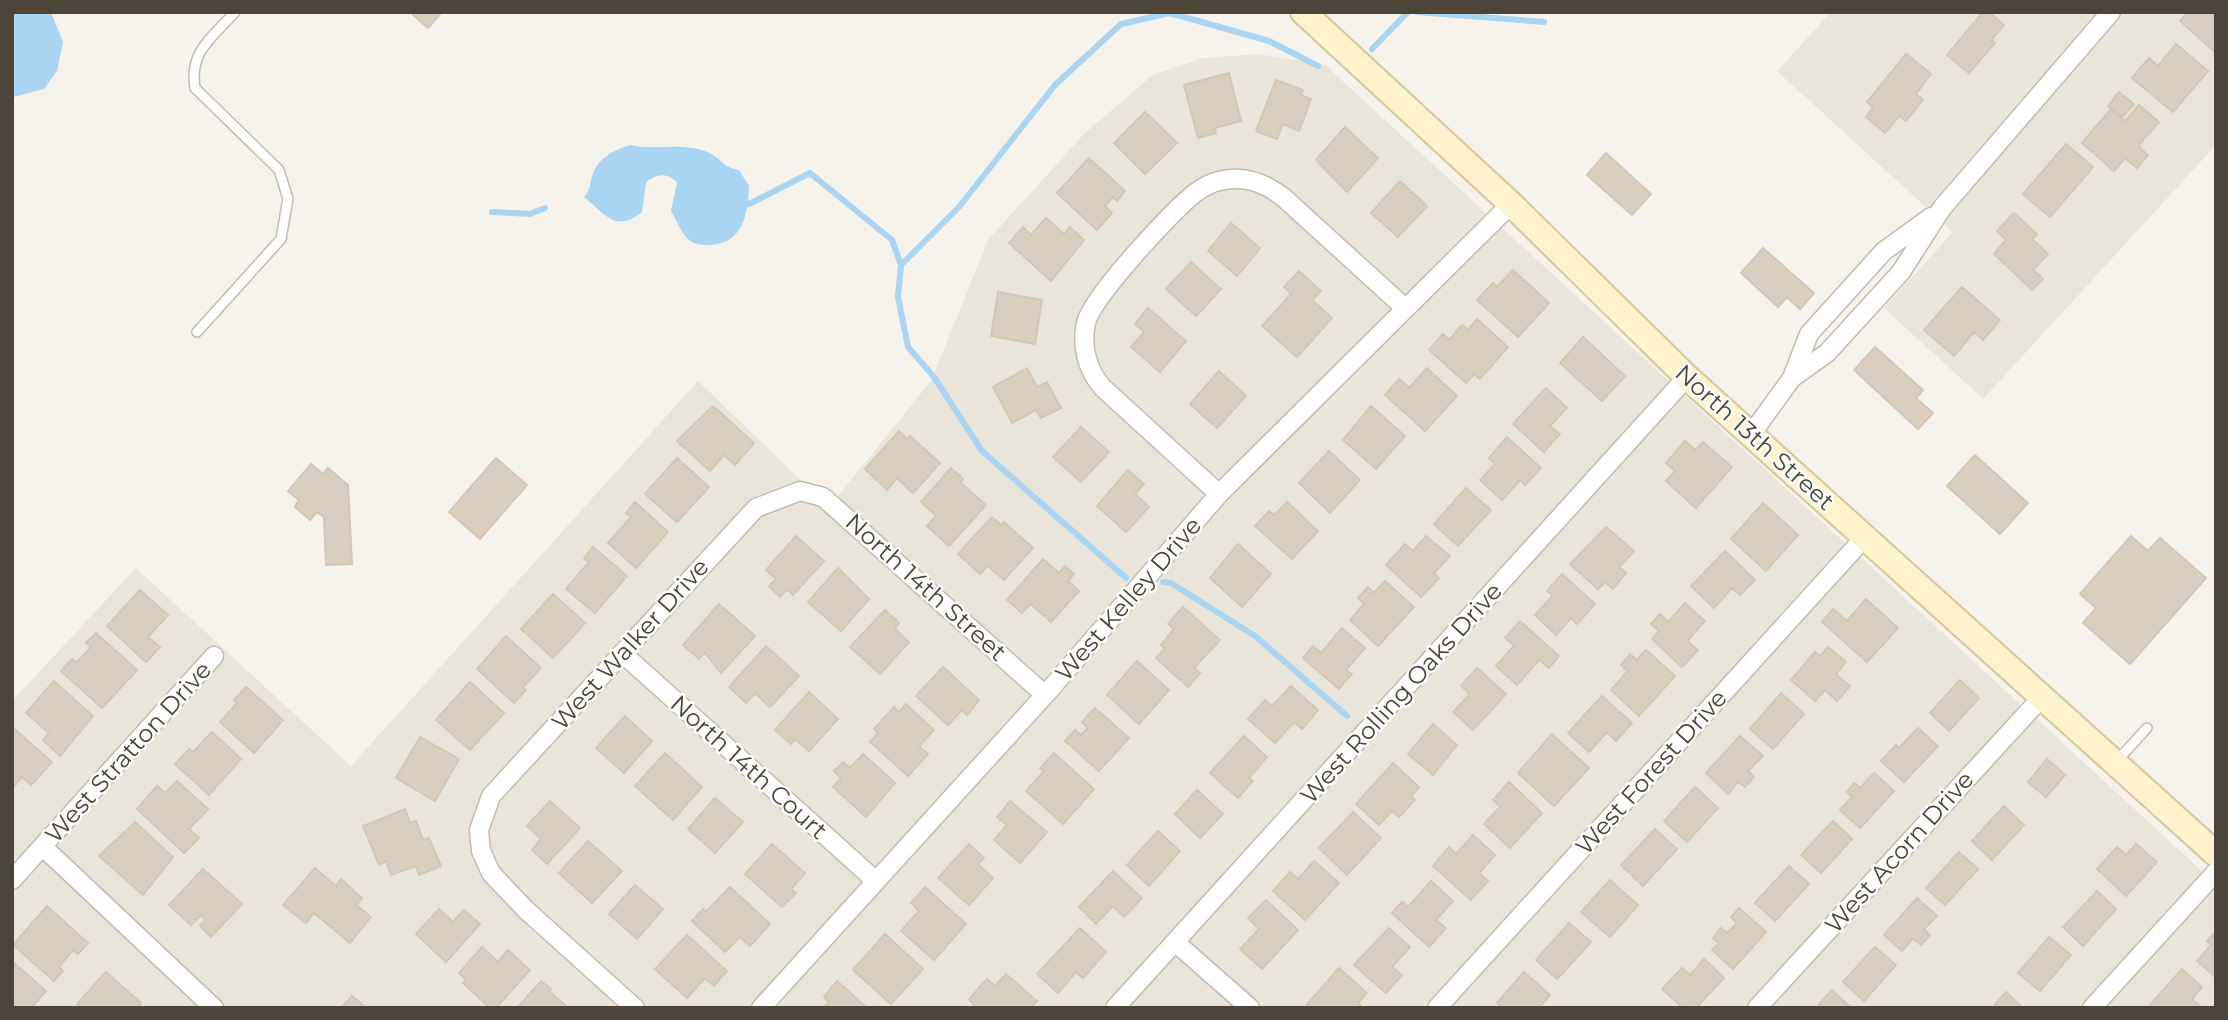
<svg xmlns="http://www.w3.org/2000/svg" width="2228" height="1020" font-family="Montserrat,sans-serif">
	<rect width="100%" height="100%" fill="#f6f3ec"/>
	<path fill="#eae5da" d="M1831,12H2216V145L1983,399L1884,308L1953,232L1777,71Z
		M1259,54L1325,65L2216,884V1008H12V701L136,568L351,766L698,381L829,507L931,381L988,240L1085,133L1153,75L1203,58Z"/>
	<path fill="#a9d4f2" d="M12,12H51L63,42L57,71L44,89L13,97Z
		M630,145C654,151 688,141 711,154C724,161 721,166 739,170L749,186C748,214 743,243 711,245C703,245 696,245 689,240C682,234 676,220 671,211L677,182C665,172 658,174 646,182L642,212C616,234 604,213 584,197C590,190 590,184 592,176C598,158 614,150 630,145Z"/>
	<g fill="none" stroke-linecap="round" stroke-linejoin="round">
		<path stroke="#a9d4f2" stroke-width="6" d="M1417,12L1544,22
			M1372,49L1408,12
			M743,201L749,204L810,173L892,240L901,265L898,297L908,347L934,377L982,451L1126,578
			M492,212L530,214L545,208
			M901,265L959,207L1055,85L1121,24L1170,13L1269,41L1318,66
			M1163,582L1171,583L1255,636L1347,716"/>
	</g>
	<path fill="#d8cfc1" stroke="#d3c7b4" stroke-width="2" d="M410,12H442L428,28Z
		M1983,12H1989L2004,25L1991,40L1995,43L1969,73L1947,55Z
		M2188,12H2216L2215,52L2180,21Z
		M2176,44L2208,71L2173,112L2132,78L2149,58L2158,66Z
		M1906,54L1931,74L1916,94L1923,100L1906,121L1899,116L1885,133L1866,117L1873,107L1867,102Z
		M1229,73L1241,121L1215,128L1216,133L1198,138L1184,85Z
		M1276,80L1303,90L1301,95L1311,99L1299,131L1283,124L1277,139L1256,131Z
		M2119,92L2134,104L2122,117L2108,106Z
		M2139,105L2159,122L2138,146L2148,155L2137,168L2125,158L2114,171L2082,143L2111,109L2125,121Z
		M1145,112L1177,143L1145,174L1114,143Z
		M1345,127L1378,158L1347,192L1316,160Z
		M2066,144L2093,167L2050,217L2023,194Z
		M1606,153L1651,194L1632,215L1587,175Z
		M1089,158L1125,191L1117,201L1113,197L1105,206L1112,213L1097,230L1057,193Z
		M1400,181L1427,206L1398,237L1371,213Z
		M2014,213L2037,234L2032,239L2048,254L2033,270L2043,279L2032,290L1994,254L2006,240L1997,231Z
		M1046,218L1064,234L1070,227L1084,240L1051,281L1009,243L1023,227L1031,235Z
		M1231,223L1260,248L1237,276L1208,251Z
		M1763,248L1814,293L1800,309L1787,297L1778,307L1741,273Z
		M1191,262L1221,289L1196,316L1166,289Z
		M1513,270L1549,303L1518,337L1477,300L1493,283L1497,287Z
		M1299,271L1321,291L1312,300L1332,318L1297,357L1262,326L1291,294L1284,287Z
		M1962,287L2000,320L1983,340L1974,332L1954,356L1924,330Z
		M998,292L1042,300L1035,344L991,336Z
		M1148,308L1186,341L1160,372L1131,347L1144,332L1135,324Z
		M1477,319L1508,347L1480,379L1474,374L1466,383L1429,350L1443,334L1449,340L1462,325L1468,330Z
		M1583,337L1625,376L1602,401L1560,363Z
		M1875,347L1923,390L1916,398L1933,413L1918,429L1854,370Z
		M1027,368L1037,387L1047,382L1061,408L1041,418L1036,410L1012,423L993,387Z
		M1427,368L1457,396L1425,431L1385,395L1399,379L1409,388Z
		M1219,371L1246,396L1217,428L1190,404Z
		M1546,388L1567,408L1550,426L1560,434L1544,452L1513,424Z
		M713,406L754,443L735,465L724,455L710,471L677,441Z
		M1371,406L1405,436L1376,469L1343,440Z
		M1081,427L1109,452L1081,482L1053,457Z
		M899,431L907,439L910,436L940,463L913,493L897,478L887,490L865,469Z
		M1507,437L1541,468L1525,485L1520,480L1502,500L1480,480L1495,464L1489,458Z
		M1685,441L1695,450L1703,442L1732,467L1696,508L1666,481L1675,471L1666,463Z
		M1329,451L1360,480L1330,513L1299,483Z
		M1975,455L2028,503L2000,534L1947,486Z
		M496,458L527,485L480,539L449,512Z
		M677,458L709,487L677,522L645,494Z
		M311,464L323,474L328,468L348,485L352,564L326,565L324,517L317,512L310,520L295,507L299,500L288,491Z
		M951,468L963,479L960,482L986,505L949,546L927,526L936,516L921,502Z
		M1128,470L1144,484L1135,494L1149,507L1126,532L1097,506Z
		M1466,488L1491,510L1458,546L1434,524Z
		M635,502L668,532L636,568L608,543L631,517L626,513Z
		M1287,502L1318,531L1292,559L1255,526L1269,511L1274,515Z
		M1763,503L1798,535L1766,571L1731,539Z
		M992,517L1001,525L1004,522L1033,548L1004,580L988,566L980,574L958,554Z
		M1606,527L1634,551L1619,567L1626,573L1613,589L1605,582L1598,589L1570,564Z
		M796,536L824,561L793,595L787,589L780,597L769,586L776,579L766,570Z
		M1426,536L1450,556L1434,573L1439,578L1421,597L1386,565L1405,544L1413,551Z
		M2131,536L2148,551L2160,538L2206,578L2130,664L2083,623L2096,608L2080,594Z
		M1238,544L1271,574L1242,607L1210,578Z
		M593,547L627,576L595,613L566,589L589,562L584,558Z
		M1725,551L1755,580L1740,595L1732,588L1714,608L1691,586Z
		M1043,559L1059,573L1065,566L1074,574L1068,581L1079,591L1051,622L1031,604L1022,613L1007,600Z
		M838,568L869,599L841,631L808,602Z
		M1562,574L1595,604L1577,624L1571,618L1556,635L1535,615L1553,595L1547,591Z
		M1385,581L1414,607L1378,646L1350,620L1364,604L1358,598L1368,587L1374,593Z
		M140,590L168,615L148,637L160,647L146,662L107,626Z
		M553,594L585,623L553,658L521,629Z
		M1866,599L1898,628L1867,662L1822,622L1833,609L1847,621Z
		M1685,603L1705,621L1687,641L1698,650L1682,667L1652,639L1659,631L1651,624L1660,614L1668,622Z
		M719,604L755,636L721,673L705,653L699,659L683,645Z
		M1183,607L1220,640L1194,668L1200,673L1188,687L1156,658L1165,648L1161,645L1174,629L1168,624Z
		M885,610L899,623L895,629L909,642L880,674L850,647Z
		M1520,621L1559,656L1549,668L1539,660L1517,685L1496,666L1514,646L1505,638Z
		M1342,628L1365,648L1346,670L1352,674L1339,689L1303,658L1313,646L1321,653Z
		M96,633L137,670L102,708L61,671L72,659L76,663L91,647L86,643Z
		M506,636L541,668L523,687L526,690L514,703L477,669Z
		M766,646L799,676L770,707L755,693L746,703L729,687Z
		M1828,647L1846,662L1836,674L1850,686L1837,701L1825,690L1815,701L1791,680L1815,652L1820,656Z
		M1646,650L1675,676L1639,716L1611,690L1628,671L1621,665L1630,654L1637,660Z
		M1137,661L1169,690L1139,724L1107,695Z
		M943,667L979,700L967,715L962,710L948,725L916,696Z
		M1477,668L1506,694L1473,730L1453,712L1470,694L1461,686Z
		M1960,680L1979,698L1949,731L1930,713Z
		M54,681L93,716L60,756L43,740L49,733L26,713Z
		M470,682L504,713L470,750L436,720Z
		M1291,686L1318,710L1302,729L1294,722L1275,743L1248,719L1265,700L1272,706Z
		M246,687L283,720L254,753L220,722L237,703L234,700Z
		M809,692L838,719L809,751L795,739L791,744L775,730Z
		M1781,693L1804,714L1773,749L1750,729Z
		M1602,696L1632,723L1616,741L1607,732L1589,752L1568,733Z
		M906,704L934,730L919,746L928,754L908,776L870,742L878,733L874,729L894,707L899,712Z
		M1095,708L1129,738L1099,771L1065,741L1075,730L1081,735L1088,728L1082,722Z
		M625,716L652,741L624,773L596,748Z
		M1433,724L1457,745L1433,775L1408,754Z
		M12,727L52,762L31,785L22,777L12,789Z
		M1918,728L1938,746L1904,782L1881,761L1896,745L1899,748Z
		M212,732L241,759L209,795L175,764L189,749L193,752Z
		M1552,734L1589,768L1554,806L1518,773Z
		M1244,736L1267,757L1249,778L1253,781L1238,798L1210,773Z
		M1740,736L1763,756L1748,771L1754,777L1745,787L1738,782L1728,794L1706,773Z
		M420,737L459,759L435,801L396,778Z
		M665,753L702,787L673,820L635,786Z
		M1054,753L1094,789L1063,824L1026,791L1044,771L1040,768Z
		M863,754L895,783L866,817L833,787L841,778L834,771L843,762L850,768Z
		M2047,759L2065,775L2046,797L2028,782Z
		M1393,763L1419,787L1411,797L1415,800L1399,817L1392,811L1379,825L1356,804Z
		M1874,773L1894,791L1860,828L1840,810L1852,797L1847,792L1854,783L1860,788Z
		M177,781L208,809L189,829L199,838L184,853L137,809L157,786L165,793Z
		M1509,782L1542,813L1510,848L1484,824L1500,807L1493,800Z
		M1695,787L1718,808L1687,842L1664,821Z
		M1197,790L1223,814L1200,838L1175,814Z
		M715,798L743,822L715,853L688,829Z
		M550,801L580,828L547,864L532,850L541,839L527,826Z
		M1010,801L1047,832L1020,863L994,840L1007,825L997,817Z
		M2004,806L2024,825L1992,860L1972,841Z
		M405,809L410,823L416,821L423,840L429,838L441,866L419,875L416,866L391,875L386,861L379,865L363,826Z
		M1353,812L1381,838L1347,875L1319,848Z
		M1833,821L1852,839L1821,873L1801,855Z
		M135,822L173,857L143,895L99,856Z
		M1655,829L1677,849L1643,886L1621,865Z
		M1158,831L1180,851L1149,886L1127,865Z
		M1473,835L1495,855L1479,873L1488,881L1471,900L1433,866L1449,847L1456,854Z
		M588,841L622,871L592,903L559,873Z
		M772,844L805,873L791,889L796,893L782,907L745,874Z
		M969,844L984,858L978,864L993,878L969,905L938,878Z
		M2136,844L2157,862L2126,896L2097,869L2117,847L2126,855Z
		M1959,852L1978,869L1945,905L1926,888Z
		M1314,861L1339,883L1305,920L1273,891L1290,872L1298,879Z
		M1789,866L1809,884L1775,921L1755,903Z
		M315,868L336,886L341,879L362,898L356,905L371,917L350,943L314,913L306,923L283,905Z
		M203,869L242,904L211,937L200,926L205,920L201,915L191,925L169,905Z
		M1113,871L1142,898L1124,917L1113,906L1096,924L1079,907Z
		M1610,880L1638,905L1610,937L1581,912Z
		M1431,881L1453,901L1436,920L1446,928L1429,947L1392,913L1402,902L1408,907Z
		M635,885L663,909L637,939L609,914Z
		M730,887L770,924L750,946L740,937L725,952L692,921L703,909L706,912Z
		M925,887L966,924L934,960L901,931L919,911L911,903Z
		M2097,891L2116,909L2083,946L2063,927Z
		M1917,898L1937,916L1924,929L1930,935L1921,945L1913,938L1902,951L1884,935Z
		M1266,900L1298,930L1262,969L1240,949L1259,929L1248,918Z
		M47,906L88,943L78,954L73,950L59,967L63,971L54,981L13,945Z
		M1739,908L1766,932L1733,969L1712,950L1719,943L1713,938L1721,928L1727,933L1737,923L1731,917Z
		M439,909L453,922L464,910L480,924L446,962L416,934Z
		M1569,923L1591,942L1557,979L1536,960Z
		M1080,928L1106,952L1083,978L1076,972L1058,993L1037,974Z
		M1389,928L1410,947L1392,967L1402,975L1386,993L1354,965Z
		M2216,931V977H2215L2197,961L2211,945L2207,941Z
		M885,934L923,969L891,1004L853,970Z
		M687,935L727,971L714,986L705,978L687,998L655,969Z
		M2049,937L2071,955L2040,991L2018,973Z
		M482,947L498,962L508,950L530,970L496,1008H490L463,983L466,980L459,973Z
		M1875,947L1896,965L1864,1001L1843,982Z
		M1704,959L1724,978L1696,1008H1683L1662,989L1682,968L1690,975Z
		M13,962L46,991L31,1008H12Z
		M1339,968L1367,993L1358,1003L1363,1008H1304Z
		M2182,969L2202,987L2192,999L2202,1008H2151L2149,1006Z
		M106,972L141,1003L137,1008H81L77,1004Z
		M1524,972L1550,995L1539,1008H1503L1497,1003Z
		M1006,974L1037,1001L1031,1008H976L969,999L987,979L995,986Z
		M541,981L551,989L549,991L568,1008H517Z
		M837,981L867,1008H824L829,1002L824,997Z
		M1832,990L1851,1008H1816Z
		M2006,992L2023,1008H1992Z
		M352,996L366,1008H341Z"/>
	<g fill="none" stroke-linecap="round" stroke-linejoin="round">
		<g stroke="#c2bbae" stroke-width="12">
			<path id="lane" d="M197,332L281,239L288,199L279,170L195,88C189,51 212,38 235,12
				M2115,763L2147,728"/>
		</g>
		<g stroke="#c2bbae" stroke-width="21">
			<path id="street" d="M1792,378L1827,353L1901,272L1942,208L2111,12
				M1752,433L1792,378L1809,334L1884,251L1931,217
				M1219,494L1103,388C1087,370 1081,346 1086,323C1092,297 1172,211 1195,193C1202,188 1210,183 1219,181C1244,175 1263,182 1283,197L1405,308
				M622,653L876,881
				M43,847L214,1008
				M12,880L214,656
				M1175,942L1250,1008
				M635,1008L525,909L491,873L481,851L479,830L491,796L756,508L800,491L823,497L1045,695
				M761,1008L1045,695L1219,494L1511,204
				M1115,1008L1687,377
				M1437,1008L1865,537
				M1757,1008L2042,697
				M2092,1008L2216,872"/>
		</g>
		<g stroke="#d6c79b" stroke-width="28">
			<path id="secondary" d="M1303,12L1511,204L1687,377L2216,854"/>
		</g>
		<use href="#lane" stroke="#fff" stroke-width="9"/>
		<use href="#street" stroke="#fff" stroke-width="18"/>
		<use href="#secondary" stroke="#fff3cd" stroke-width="24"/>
	</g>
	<g text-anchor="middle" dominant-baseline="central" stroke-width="5" stroke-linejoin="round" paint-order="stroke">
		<g font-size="24" fill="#4b4439" stroke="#fff">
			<text transform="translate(1755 437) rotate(42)">North 13th Street</text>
			<text transform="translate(926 587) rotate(42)">North 14th Street</text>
			<text transform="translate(1128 599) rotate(-49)">West Kelley Drive</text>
			<text transform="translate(630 644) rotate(-48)">West Walker Drive</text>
			<text transform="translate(1401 693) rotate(-48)">West Rolling Oaks Drive</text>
			<text transform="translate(128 752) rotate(-48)">West Stratton Drive</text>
			<text transform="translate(749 767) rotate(42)">North 14th Court</text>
			<text transform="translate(1651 772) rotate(-48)">West Forest Drive</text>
			<text transform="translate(1899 852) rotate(-48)">West Acorn Drive</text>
		</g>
	</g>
	<rect width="2228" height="1020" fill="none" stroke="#4b4439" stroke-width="28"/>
</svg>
